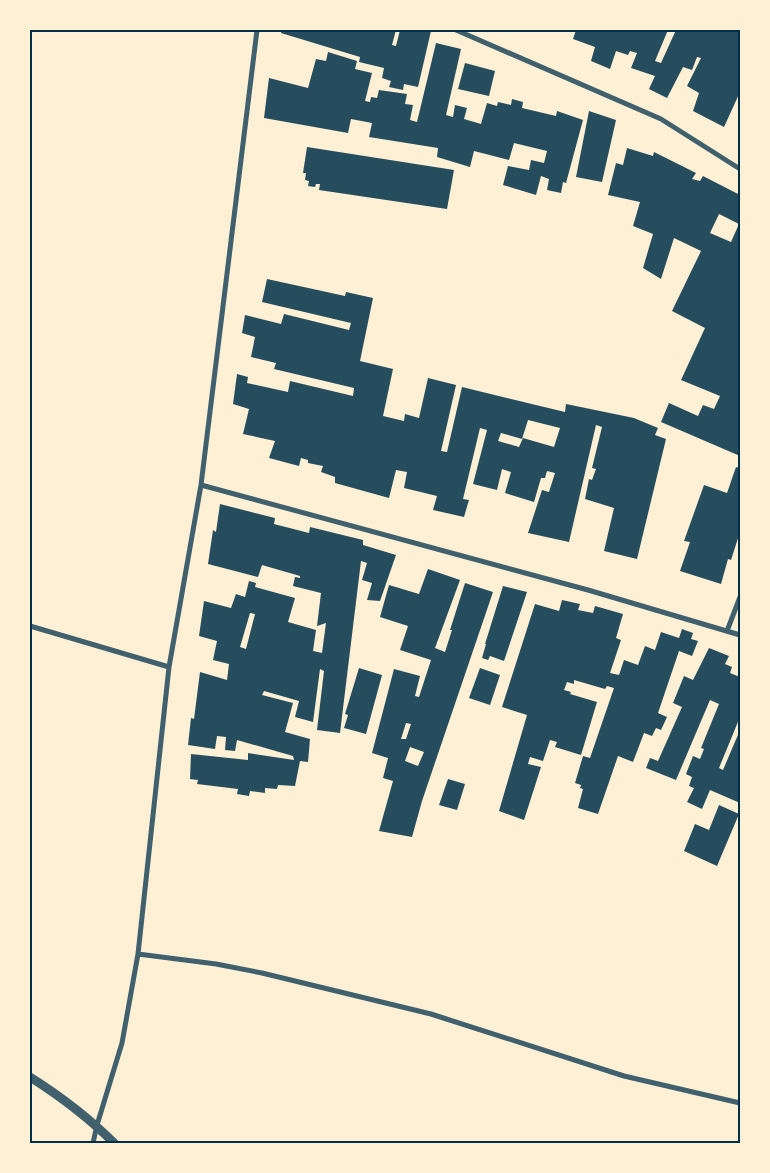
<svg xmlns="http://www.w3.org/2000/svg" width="770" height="1173" font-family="Roboto,sans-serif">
	<rect width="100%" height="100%" fill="#fdf0d5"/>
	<path fill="#264d5e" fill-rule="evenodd" d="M282,30H396L392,45L396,46L400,30L431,31L418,87L404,84L403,90L389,87L391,81L382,78L384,68L359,62L360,57L281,33Z
		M576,30H668L655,61L661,63L676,30H740V92L724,127L693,111L699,93L687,86L701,58L697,57L692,70L683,67L667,98L649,89L655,76L631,68L637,53L630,51L628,55L616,51L610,69L591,61L595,47L573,39Z
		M436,43L461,49L446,115L453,117L455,105L467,108L464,119L481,124L487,103L497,106L498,102L511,105L512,99L523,102L522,108L556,116L557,111L583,120L566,183L563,182L561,193L547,190L549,179L541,176L536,195L503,185L508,166L529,170L531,160L544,163L547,151L514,143L509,160L474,151L470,167L437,157L438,148L369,137L372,123L351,119L348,133L264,118L269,78L308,88L316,59L326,61L328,52L357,61L355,69L372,73L365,101L370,102L371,97L377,98L379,90L407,94L405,104L413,105L410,120L417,122Z
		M465,63L495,71L489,96L458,89Z
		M589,111L616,120L602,182L576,177Z
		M307,147L454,170L447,209L319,190L320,184H316L315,187L308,186L309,181L305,180L306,173H303Z
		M627,148L653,156L654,152L696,173L692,179L700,181L703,176L740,195V456L661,422L669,403L698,416L703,405L714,409L720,396L681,380L705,328L672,311L701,251L674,238L661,279L643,268L653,234L633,226L640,202L608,195L616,163L623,165ZM719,214L739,224L731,242L710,233Z
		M267,279L345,296L346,292L373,298L360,361L393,369L383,416L404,421L405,414L419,418L428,378L456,385L441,451L447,452L462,387L565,412L566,404L634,418L658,428L655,435L666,439L637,559L604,551L614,508L585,499L589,479L592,480L596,469L592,468L602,427L596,425L569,542L528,533L542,490L549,492L555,473L547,471L545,478H541L534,502L505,493L511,472L502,469L497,490L473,484L487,430L480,428L463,499L469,500L464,517L433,510L437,496L404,488L407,472L396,470L389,498L335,483V477L321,472L323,466L308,463V460L301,458L299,466L269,458L275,441L243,434L249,409L233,404L237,374L248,377L247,383L288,392L290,381L353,396L354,388L274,369L276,363L251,357L255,337L242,333L245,315L281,324L284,314L349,330L351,323L262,302ZM528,420L560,428L554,447L523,438L519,447L498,441L501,433L522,439Z
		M736,467L740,468V532L731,560L728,559L721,584L680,571L690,542L684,541L704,485L727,493Z
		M220,504L275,518L274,524L309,533L310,527L363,540V545L396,555L380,601L367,600L372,583L362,580L367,563L361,561L340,733L317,730L324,671L320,669L313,722L295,717L299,701L264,691L262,695L293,703L285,732L310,739L308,762L300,761L295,786L278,785L277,789L265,788V793L250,791L249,796L237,794L238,789L197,784L198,780L190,779L191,754L248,760V753L294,760L293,756L237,740L235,751L225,750L226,737L217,736L215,749L188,745L191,718L194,719L200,672L227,680L229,664L213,660L217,641L199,636L204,601L231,608L236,594L245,597L249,581L256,583L255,587L295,598L288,622L316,630L313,651L322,653L326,623L317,626L321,593L293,586L295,577L300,578V576L262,565L258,577L208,564L213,530L216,532ZM250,613L255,614L246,649L240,647Z
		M428,569L460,580L435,648L445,652L452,630H450L465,583L493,592L422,801L412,837L379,831L393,781L383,778L388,758L372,753L394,669L420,676L415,696L419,697L431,660L400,650L408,626L380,617L389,585L419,594ZM406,723L411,724L406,739H401ZM410,747L424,752L418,766L405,761Z
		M503,586L527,592L504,661L490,656L488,660L482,658L486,644H485Z
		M562,600L580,604L578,610L593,613L595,606L623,614L616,638L621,640L610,673L619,675L624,660L638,665L645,646L655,650L661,632L679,638L682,629L693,633L691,639L698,641L692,656L679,651L658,713L667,717L661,730L656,728L652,736L644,733L633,762L618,756L598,814L578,808L583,789L580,788L581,785L575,783L583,756L590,758L614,688L607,686L605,689L574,680V684L567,682L564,690L571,692L570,694L597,702L581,755L555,747L557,742L550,740L543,761L530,757L528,764L541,767L524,820L499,811L527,715L502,707L535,604L559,611Z
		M709,648L729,656L725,664L732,667L730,673L740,677V717L719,768L723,770L740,730V803L710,790L702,809L687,802L694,788L689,786L692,777L686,774L693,756L700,759L704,749L701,748L719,704L710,700L676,780L646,768L650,758L658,761L682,707L673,703L684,676L693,680Z
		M359,668L382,675L366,734L344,728L348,715L345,714Z
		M480,668L500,675L490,705L469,698Z
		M448,779L465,784L457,810L439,805Z
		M719,805L739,814L717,866L684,851L695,824L709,830Z"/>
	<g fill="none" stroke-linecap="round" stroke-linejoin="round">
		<path stroke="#3f606c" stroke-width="5" d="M456,30L661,119L740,169
			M201,485L588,590L740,635
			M30,626L169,667
			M727,631L740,597
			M138,954L216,964L262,973L431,1014L624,1076L740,1103
			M93,1143L97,1125L122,1043L138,954L169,667L201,485L257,30"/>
		<path stroke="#3f606c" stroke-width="9" d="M30,1077C60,1096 89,1118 114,1143"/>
	</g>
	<rect width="770" height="1173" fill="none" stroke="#fdf0d5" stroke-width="62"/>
	<rect x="31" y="31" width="708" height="1111" fill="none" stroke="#003049" stroke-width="2"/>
</svg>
